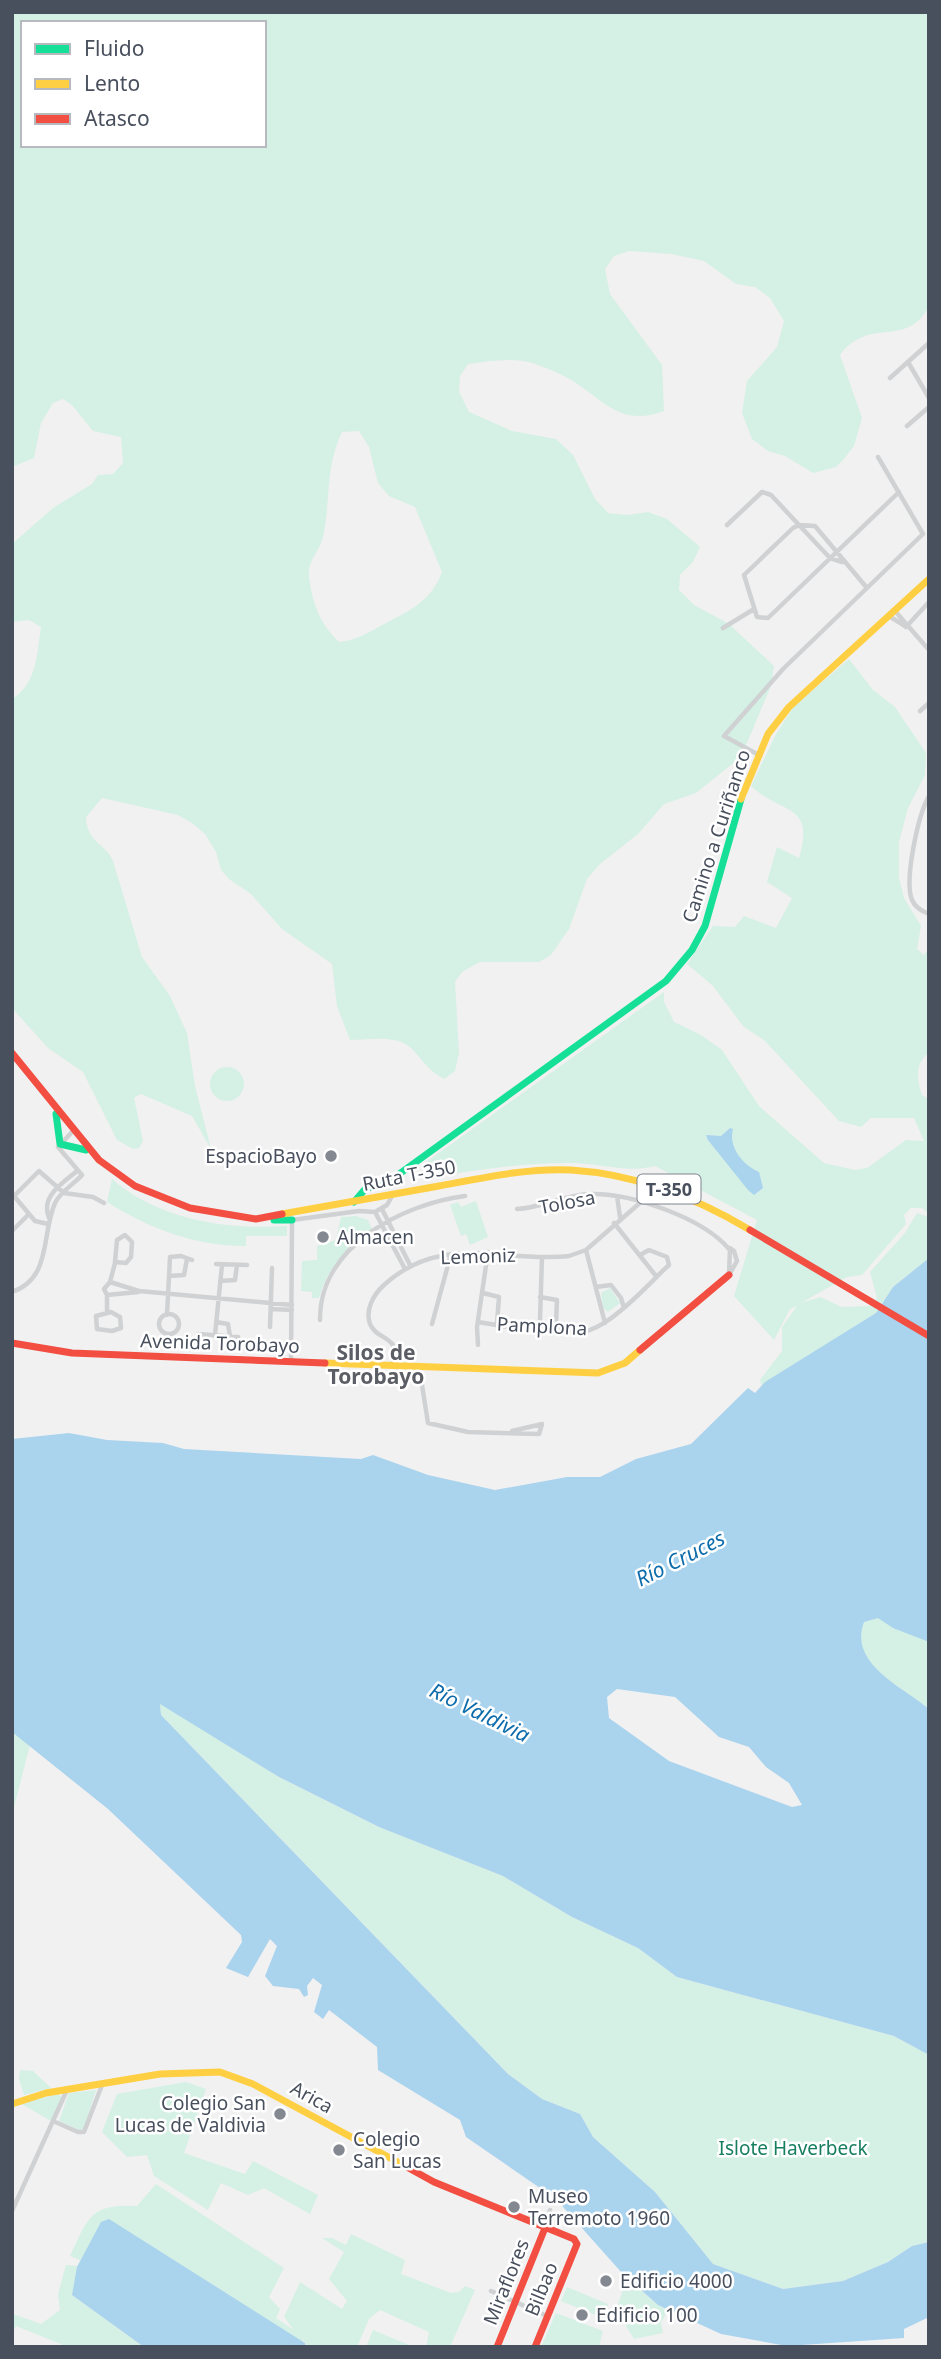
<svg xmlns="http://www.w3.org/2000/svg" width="941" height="2359" font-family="'Noto Sans',sans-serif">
	<rect width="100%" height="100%" fill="#f1f1f1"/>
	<path fill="#d5f0e5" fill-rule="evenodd" d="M12,12H929V306C906,350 870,315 840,355L862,418L854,446L844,459L836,467L813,473L785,456L768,451L752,439L742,413L747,381L777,347L784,321L770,298L755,287L736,284L704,261L671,254L629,251L614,256L605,269L610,294L662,365L664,411C622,427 605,402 573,381C562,374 546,368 533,363C513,357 489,361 468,364L460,376L459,392L469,412L512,431L556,439L573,455L595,499L608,513L627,515L648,512L667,519L700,547L693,562L680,575L679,590L694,605L729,624L774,666L771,686L741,757L696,793L664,804L638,834L600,864L587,879L569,929L551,955L539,962H480L462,972L455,982L459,1053L455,1071L444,1079C428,1071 423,1060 411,1048C396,1034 369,1040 350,1040L337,1006L332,964L282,929L251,894L229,879L221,870L216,852L205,834L192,823L178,815L102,798L86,817C87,844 105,842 113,861L142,957L170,996L187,1033L195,1086L211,1149L192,1116L141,1094L134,1098L143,1141L139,1148L133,1149L117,1140L83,1072L48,1048L12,1008V699C37,684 37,653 41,627L29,620L12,622V544L53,508L92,484L98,475L113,474L123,463L121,437L93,431L72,405L63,399L53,403L41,423L34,458L12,467ZM23,23H264V145H23ZM359,431L369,447L378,483L389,496L415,507L442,572C431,601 411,610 386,623C369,632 358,640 339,642C320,624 312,603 309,576C307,561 320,551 323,537C331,500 325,468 342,432Z
		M849,659L873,690L895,707L926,753L925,775L908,808L899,842V878L904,898L921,926L917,949L924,955L929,948V1052C914,1065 917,1079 922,1095L929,1099V1214L922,1208H911L904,1215L906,1224L862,1275L847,1277L801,1303L820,1297L842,1307L869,1306L877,1298L870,1272L905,1233L917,1213L929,1217V1258L893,1287L876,1313L762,1386L760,1380L782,1351V1327L797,1306L790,1309L774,1340L734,1296L757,1220L655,1166C629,1173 601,1164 575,1163C527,1162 478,1170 430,1177L422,1165L664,992V1002L674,1022L701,1035L722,1050L759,1106L824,1163L855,1170L867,1168L906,1140L924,1141L914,1118H871L861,1127L839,1121L765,1041L743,1026L713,986L687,964L713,926L735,927L744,916L776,928L792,898L767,882L777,847L799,858C815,802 783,816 751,786L776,734L794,706Z
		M210 1084a17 17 0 1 1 34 0a17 17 0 1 1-34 0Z
		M112,1179C159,1220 227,1230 287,1226V1236H246V1246C195,1246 150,1229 107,1202Z
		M476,1201L488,1237L470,1245L466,1234L461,1236L450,1205L458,1202L461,1207Z
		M356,1216L368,1220L372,1229C347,1249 328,1266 319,1298H312V1292L301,1291L302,1261L317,1260V1246L336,1240L341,1217Z
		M610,1288L620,1303L608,1312L603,1308L601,1293Z
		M929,1534V1715L867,1665L854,1630L859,1601Z
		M160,1703L279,1777L379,1827L503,1876L572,1917L638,1948L677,1977L894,2036L929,2055V2242L912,2246L888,2262L843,2281L783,2289L713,2264L655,2192L593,2137L580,2114L542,2099L508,2074L161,1715Z
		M12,1732L30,1745L12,1815Z
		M20,2070L33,2071L51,2088L24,2095L19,2079Z
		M186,2082L206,2089L184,2153L245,2174L253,2161L318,2195L310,2214L264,2188L248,2195L221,2183L208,2210L154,2176L147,2155L127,2157L102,2132L117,2094Z
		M96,2090L84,2129L79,2130L59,2121L69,2093Z
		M59,2094L62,2098L51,2121L20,2103Z
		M156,2184L284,2268L269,2297L280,2309L276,2318L294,2330L284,2317L300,2282L342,2309L347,2301L329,2279L344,2252L322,2238H332L346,2245L351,2234L405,2260L401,2274L451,2293L459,2292L465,2286L475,2290L450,2347H426L429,2332L380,2310L369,2319L357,2347H306L303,2338V2344L74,2289L72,2295L144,2347H68L16,2326L12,2334L13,2314L41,2324L60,2310L58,2294L66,2265L78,2266L80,2260L70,2256C88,2218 90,2203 137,2206Z
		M627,2278L658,2305L668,2310L661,2323L663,2333L634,2339L616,2310Z
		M567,2287L608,2304L606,2319L561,2301Z
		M556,2313L603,2331L599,2347H541Z
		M373,2330L414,2347H366Z"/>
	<path fill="#aad3ee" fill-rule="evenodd" d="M730,1128L733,1129C728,1147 743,1165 759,1172L763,1188L754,1195L748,1190L708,1140L706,1135L721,1136Z
		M929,1258V1642L893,1628L878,1618L864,1622C848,1664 903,1687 929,1709V2055L894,2036L677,1977L638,1948L572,1917L503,1876L379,1827L279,1777L160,1704L161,1715L508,2074L542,2099L580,2114L593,2137L655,2192L713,2264L783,2289L843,2281L888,2262L912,2246L929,2242V2317L904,2329V2338L787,2346L721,2334L658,2305L622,2273L556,2199L466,2137L460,2120L378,2070L377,2047L329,2010L323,2019L314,2012L322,1985L313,1978L307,1986L308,1995L304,1997L299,1989L273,1986L265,1976L277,1946L270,1939L248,1977L226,1968L242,1942L241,1935L108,1809L12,1732V1439L69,1433L107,1440L163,1443L184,1449L361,1459L373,1455L428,1475L495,1490L567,1477H600L636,1459L691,1444L748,1388L755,1393L765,1382L876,1313L893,1287ZM617,1689L675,1697L719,1737L749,1747L766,1767L789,1783L802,1805L792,1807L669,1761L609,1718L607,1697Z
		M109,2219L305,2343V2347H144L72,2295L77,2267L101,2222Z"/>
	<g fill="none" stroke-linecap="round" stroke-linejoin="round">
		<path stroke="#cfd1d3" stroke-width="4.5" d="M908,362L929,398
			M890,378L929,343
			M907,426L929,407
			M727,525L762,492L771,495L799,525L793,528L744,575L757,617L768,618L899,492
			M842,562L830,558L799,525L815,526L867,588
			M895,611L929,650
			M889,616L905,626
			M906,627L929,602
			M723,628L754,609
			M920,711L929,703
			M757,754L724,736L783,669L923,534L878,457
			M929,796C918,815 904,880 912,900C915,907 921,911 929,914
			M617,1196L620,1217
			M382,1209L410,1265
			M517,1209C542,1208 566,1194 591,1194C631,1193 703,1218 729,1249
			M375,1212L405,1269
			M49,1218C40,1196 63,1183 77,1171
			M614,1223L656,1276
			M48,1224L35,1221L14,1196L39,1171L64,1193L93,1197L104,1203
			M12,1231L29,1214
			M125,1235L132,1242L131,1257L126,1263L115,1262L117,1240Z
			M730,1248L734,1251L737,1261L729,1275Z
			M586,1250L605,1323
			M542,1257L540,1320L543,1326
			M216,1264L247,1265
			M169,1276L184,1275L187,1259
			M220,1281L235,1280L237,1265
			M110,1282L115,1263
			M596,1287L611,1285L621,1298L624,1308
			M12,1292C52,1278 41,1235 55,1203C60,1192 74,1184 82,1175L58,1147L73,1131
			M483,1293L499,1297L497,1323
			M107,1295L138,1292
			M540,1297L557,1300L556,1324
			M271,1309L292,1310
			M111,1312L120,1317L121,1328L112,1331L97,1329L96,1316Z
			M107,1313V1295L104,1289L110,1282L139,1291L292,1305
			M159 1324a10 10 0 1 1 20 0a10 10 0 1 1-20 0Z
			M167,1315L170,1257L181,1256L192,1260
			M320,1320C319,1247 402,1204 465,1196
			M216,1322L228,1324L230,1336
			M478,1322L509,1327L556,1324C588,1358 647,1284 669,1265L667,1257L649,1250L640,1255
			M432,1324L451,1254
			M270,1327L272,1268
			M198,1334L238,1337
			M215,1335L222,1265
			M478,1345L477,1327L488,1252
			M291,1362L292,1220L359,1211L375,1212L387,1205L392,1196
			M393,1365V1345C387,1336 375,1336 370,1324C365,1310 373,1295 384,1285C442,1232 502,1263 569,1256L586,1250L641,1202
			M419,1366L428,1423L468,1432L539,1434L542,1424L512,1431
			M53,2121L78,2132H84L102,2085
			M12,2211L67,2090
			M545,2228L550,2210
			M491,2291L547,2316"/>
		<path stroke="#16e098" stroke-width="7" d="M56,1114L60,1144L86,1150
			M354,1202L366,1188L384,1185L666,981L692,950L705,926L741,799
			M274,1220H292"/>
		<path stroke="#ffcf43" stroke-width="7" d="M741,799L768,734L789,707L929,579
			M282,1214C334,1205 387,1195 439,1186C482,1178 526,1168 571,1170C636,1174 695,1197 750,1230
			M325,1363L598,1373L625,1363L640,1350
			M12,2104L46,2093L160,2074L220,2072L253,2084L405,2166"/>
		<path stroke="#f24e42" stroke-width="7" d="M12,1053L99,1160L135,1186L190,1208L256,1219L282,1214
			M750,1230L929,1336
			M12,1343L72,1353L325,1363
			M640,1350L729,1275
			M405,2166L434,2182L574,2239L577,2244L535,2347
			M497,2347L545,2228"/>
	</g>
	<g fill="#838891" stroke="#fff" stroke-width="2.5">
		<circle cx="331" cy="1156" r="7"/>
		<circle cx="323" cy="1237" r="7"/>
		<circle cx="280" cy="2114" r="7"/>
		<circle cx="339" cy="2150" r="7"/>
		<circle cx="514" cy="2207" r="7"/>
		<circle cx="606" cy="2281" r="7"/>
		<circle cx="582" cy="2315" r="7"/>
	</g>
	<g text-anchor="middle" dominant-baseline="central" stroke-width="5" stroke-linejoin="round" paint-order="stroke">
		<rect fill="#fff" stroke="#7f848e" stroke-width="2" x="637.5" y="1174.5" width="63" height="29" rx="5"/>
		<g font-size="18" font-weight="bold" fill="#484f5d">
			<text x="669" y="1189">T-350</text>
		</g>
		<g font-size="19" fill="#484f5d" stroke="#fff">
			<text transform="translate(716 836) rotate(-72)">Camino a Curiñanco</text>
			<text transform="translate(409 1175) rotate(-11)">Ruta T-350</text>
			<text transform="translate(567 1202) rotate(-11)">Tolosa</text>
			<text transform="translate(478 1256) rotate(-2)">Lemoniz</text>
			<text transform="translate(542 1326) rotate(3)">Pamplona</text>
			<text transform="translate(220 1343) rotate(2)">Avenida Torobayo</text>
			<text transform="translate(312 2097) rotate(29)">Arica</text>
			<text transform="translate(506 2282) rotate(-68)">Miraflores</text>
			<text transform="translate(541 2289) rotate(-68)">Bilbao</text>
		</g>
		<g font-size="19" fill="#484f5d" stroke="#fff" text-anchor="start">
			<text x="317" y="1156" text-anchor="end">EspacioBayo</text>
			<text x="337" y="1237">Almacen</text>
			<text x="266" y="2103" text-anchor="end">Colegio San<tspan x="266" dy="22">Lucas de Valdivia</tspan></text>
			<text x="353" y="2139">Colegio<tspan x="353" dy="22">San Lucas</tspan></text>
			<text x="528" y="2196">Museo<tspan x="528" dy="22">Terremoto 1960</tspan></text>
			<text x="620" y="2281">Edificio 4000</text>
			<text x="596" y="2315">Edificio 100</text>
		</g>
		<g font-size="19" fill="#177f5f" stroke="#fff">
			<text x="793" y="2148">Islote Haverbeck</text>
		</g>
		<g font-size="21" font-weight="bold" fill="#5c5e65" stroke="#fff">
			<text x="376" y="1352">Silos de<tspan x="376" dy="24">Torobayo</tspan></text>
		</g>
		<g font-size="21" font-style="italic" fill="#0d6cab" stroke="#fff">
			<text transform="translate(680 1558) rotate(-27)">Río Cruces</text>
			<text transform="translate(480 1712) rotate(26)">Río Valdivia</text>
		</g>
	</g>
	<rect width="941" height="2359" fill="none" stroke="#484f5d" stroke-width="28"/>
	<rect x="21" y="21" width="245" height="126" fill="#ffffff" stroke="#b6b9be" stroke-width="2"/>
	<rect x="35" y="44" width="35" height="10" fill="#16e098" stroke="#b6b9be" stroke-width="2"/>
	<text x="84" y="56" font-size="21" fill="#484f5d">Fluido</text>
	<rect x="35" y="79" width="35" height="10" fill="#ffcf43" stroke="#b6b9be" stroke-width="2"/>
	<text x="84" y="91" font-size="21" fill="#484f5d">Lento</text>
	<rect x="35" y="114" width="35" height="10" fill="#f24e42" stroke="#b6b9be" stroke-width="2"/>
	<text x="84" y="126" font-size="21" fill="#484f5d">Atasco</text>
</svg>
